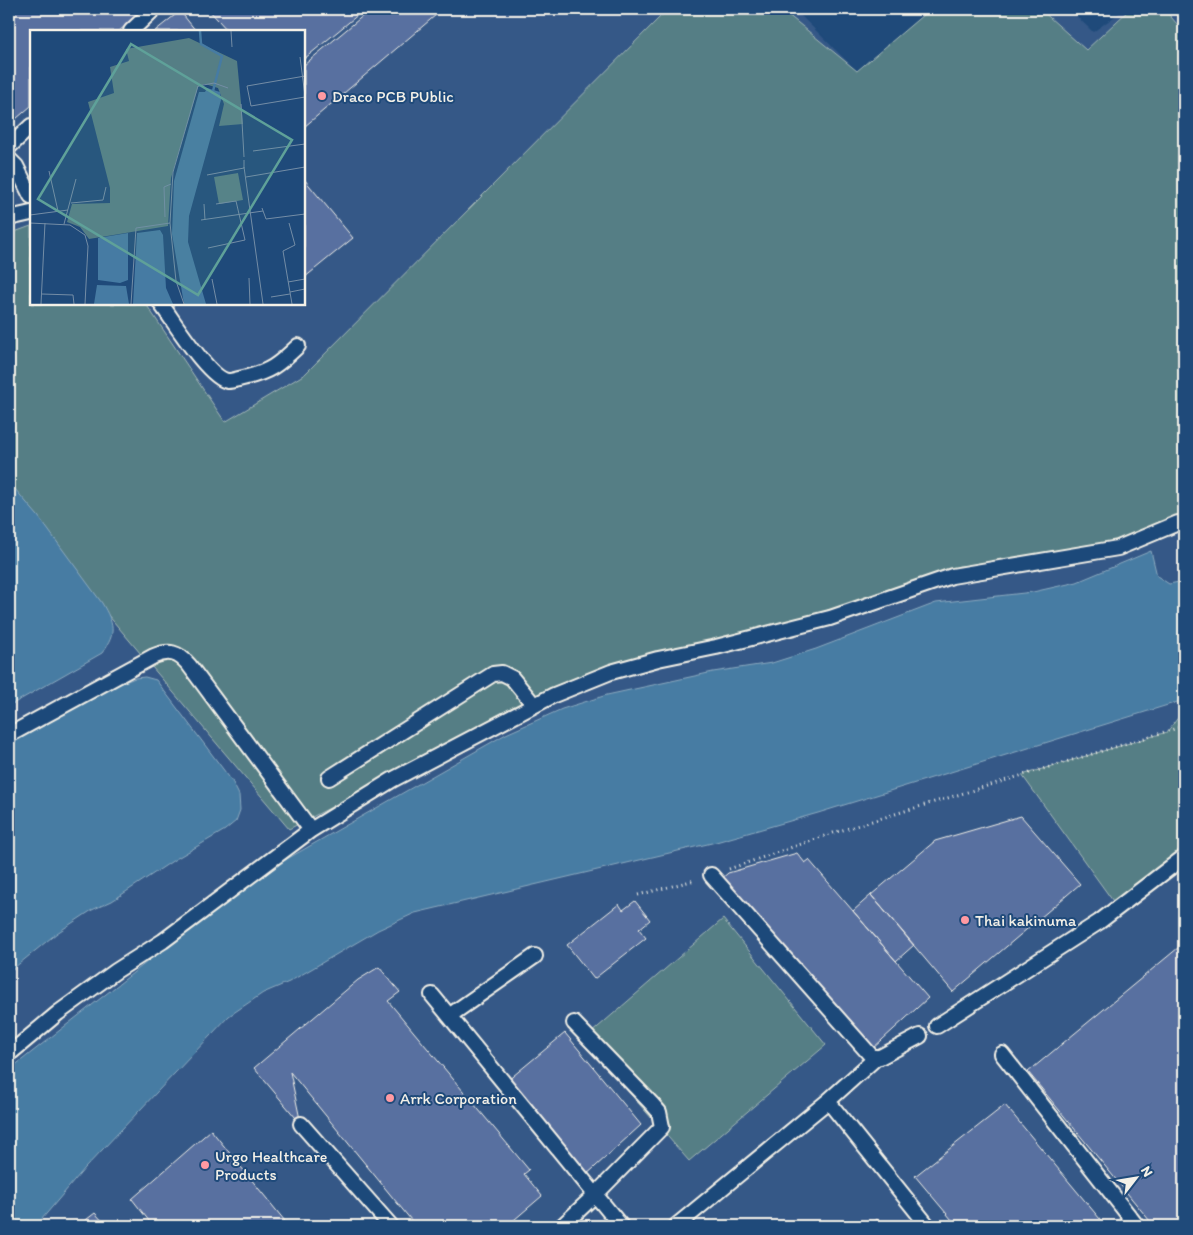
<svg xmlns="http://www.w3.org/2000/svg" width="1193" height="1235" font-family="Itim,sans-serif">
	<rect width="100%" height="100%" fill="#1f4a7a"/>
	<filter id="ink" filterUnits="userSpaceOnUse"><feTurbulence type="fractalNoise" baseFrequency=".02" numOctaves="2"/><feDisplacementMap in="SourceGraphic" scale="10" xChannelSelector="R" yChannelSelector="G"/><feConvolveMatrix kernelMatrix="1 2 1 2 8 2 1 2 1" color-interpolation-filters="sRGB"/></filter>
	<g filter="url(#ink)">
		<path fill="#345887" fill-rule="evenodd" d="M9,9H794L857,71L930,9H1069L1093,32L1125,9H1184V1226H9ZM31,31H304V304H31Z"/>
		<path fill="#557e85" stroke="#a4b8b6" d="M668,9H781L857,71L930,9H1040L1086,50L1130,9H1164L1184,32V531L1174,524L1086,557L959,566L787,631L568,684L289,829L9,498V234L31,226V304H146L225,422L305,374Z
			M1184,710V859L1118,908L1022,775L1167,732Z
			M723,919L826,1045L689,1161L583,1040Z"/>
		<path fill="#467ba3" stroke="#8caabf" d="M9,482L38,516L102,603C114,624 117,633 102,653L9,706Z
			M1151,551L1157,576L1169,584L1184,581V700L818,813L716,842L415,913L378,930L289,982L263,993L229,1016L85,1168L36,1226H9V1070L147,962L174,934L259,875L506,734L562,709L607,695L713,672L772,663L816,649L936,603L1033,592L1077,582Z
			M145,677L156,680L232,781L239,795L240,810L236,821L225,830L174,860L112,901L92,910L57,933L9,972V742L107,689L135,678Z"/>
		<path fill="#5870a0" stroke="#f4f1e8" d="M9,9H146L119,31H31V106L9,125Z
			M208,9H365L304,59V31H228Z
			M371,9H443L304,127V65Z
			M180,11L196,31H155Z
			M304,179L353,238L304,278Z
			M1021,816L1080,884L953,992L871,895L935,841Z
			M797,853L805,863L809,860L928,998L871,1050L720,880L728,873Z
			M871,895L914,945L896,961L853,911Z
			M635,901L650,920L639,929L646,938L594,979L567,945L619,904L623,910Z
			M1184,943V1226H1154L1028,1072Z
			M379,967L400,992L388,1001L529,1170L524,1174L542,1196L507,1226H416L290,1072L301,1124L254,1068L358,980Z
			M565,1033L641,1125L584,1177L507,1081Z
			M1005,1105L1100,1219L1106,1226H957L915,1176Z
			M211,1130L289,1226H153L132,1199Z
			M95,1213L107,1226H78Z
			M877,1219L883,1226H869Z"/>
		<g fill="none" stroke-linecap="round" stroke-linejoin="round">
			<g stroke="#f4f1e8" stroke-width="18">
				<path id="service" d="M131,31L154,9
					M9,147L31,126
					M9,159L16,166L31,196
					M9,218L31,213
					M161,304C173,320 209,379 228,381C232,381 238,379 243,378C270,372 278,365 298,346
					M9,735L154,656C169,650 178,652 189,665L311,830
					M329,778L493,674L502,673L512,678L534,705
					M711,875L873,1058L880,1057L920,1036
					M432,995L621,1226
					M449,1016L535,956
					M937,1026L1099,922L1184,857
					M9,1054L58,1013L116,971L163,941L311,830L392,780L554,695L611,672L658,659L716,647L830,618L952,576L1118,548L1178,523H1184
					M1002,1054L1137,1226
					M828,1101L928,1226
					M301,1124L391,1226
					M562,1226L595,1195L662,1127L659,1112L652,1104L574,1023
					M676,1226L828,1101L877,1057"/>
			</g>
			<path stroke="#f4f1e8" stroke-width="3" stroke-dasharray="1 4" stroke-linecap="butt" d="M729,869L836,832L1184,726
				M638,895L695,880"/>
			<use href="#service" stroke="#1f4a7a" stroke-width="14"/>
		</g>
	</g>
	<g fill="#ff9aa2" stroke="#1f4a7a" stroke-width="2">
		<circle cx="322" cy="96" r="5"/>
		<circle cx="965" cy="920" r="5"/>
		<circle cx="390" cy="1098" r="5"/>
		<circle cx="205" cy="1165" r="5"/>
	</g>
	<g text-anchor="middle" dominant-baseline="central" stroke-width="4" stroke-linejoin="round" paint-order="stroke">
		<g font-size="16" fill="#f4f1e8" stroke="#1f4a7a" text-anchor="start">
			<text x="332" y="96">Draco PCB PUblic</text>
			<text x="975" y="920">Thai kakinuma</text>
			<text x="400" y="1098">Arrk Corporation</text>
			<text x="215" y="1156">Urgo Healthcare<tspan x="215" dy="18">Products</tspan></text>
		</g>
	</g>
	<g transform="translate(30 30)">
		<rect width="275" height="275" fill="#1f4a7a"/>
		<path d="M159,8L207,31L213,94L189,96L194,74L188,58L175,54L168,57L141,148L138,196L59,209L50,197L37,192L42,174L80,173V158L58,72L84,63L80,37L99,31L96,19ZM208,143L213,170L189,174L184,147Z" fill="#557e85"/>
		<path d="M177,58L190,62L191,70L159,186L158,212L176,274H154L142,204L144,151L169,62H175ZM130,200L133,205L136,258L143,274H103L107,203ZM98,203V250L90,253L68,250V208ZM67,255L96,256L99,274H64Z" fill="#467ba3"/>
		<path fill="none" stroke="#467ba3" stroke-width="2.5" d="M170,1L171,14L192,26L182,65"/>
		<path fill="none" stroke="#748da6" stroke-width="1" d="M201,1L202,17M270,27L275,66M275,46L217,56L221,76L275,67M211,74L214,127M223,121L275,114M214,137L233,274M19,141L28,181M177,145L214,138V130M216,147L275,137M41,173L73,170L76,157M174,174L175,190M232,178L236,189L275,184M0,185L38,180M135,187L134,157L141,154M171,190L233,181M0,193L40,195L55,205L58,216L55,274M259,193L265,215L253,221L262,274M34,194L46,149M178,218L215,210L206,171L186,174M219,248L220,274M182,249L187,274M258,252L275,249M260,262L275,259M12,264L43,265L44,274M241,267L260,264M11,274L15,193M101,274L106,198L140,193M154,274L146,251L140,193L143,142L168,56L184,53L198,58"/>
		<path fill="#5fa199" fill-opacity="0.15" stroke="#5fa199" stroke-width="2.5" d="M101,14L262,110L168,265L8,169Z"/>
		<rect width="275" height="275" fill="none" stroke="#f4f1e8" stroke-width="2.5"/>
	</g>
	<rect width="1193" height="1235" fill="none" stroke="#1f4a7a" stroke-width="30"/>
	<rect x="15" y="15" width="1163" height="1205" fill="none" stroke="#f4f1e8" stroke-width="2" filter="url(#ink)"/>
	<g transform="translate(1136 1178) rotate(59)" stroke="#1f4a7a" stroke-width="4" paint-order="stroke">
	<path d="M0-4L9 19L0 12L-9 19Z" fill="#f4f1e8"/>
	<text y="-8" font-size="14" font-weight="bold" text-anchor="middle" fill="#f4f1e8">N</text>
	</g>
</svg>
